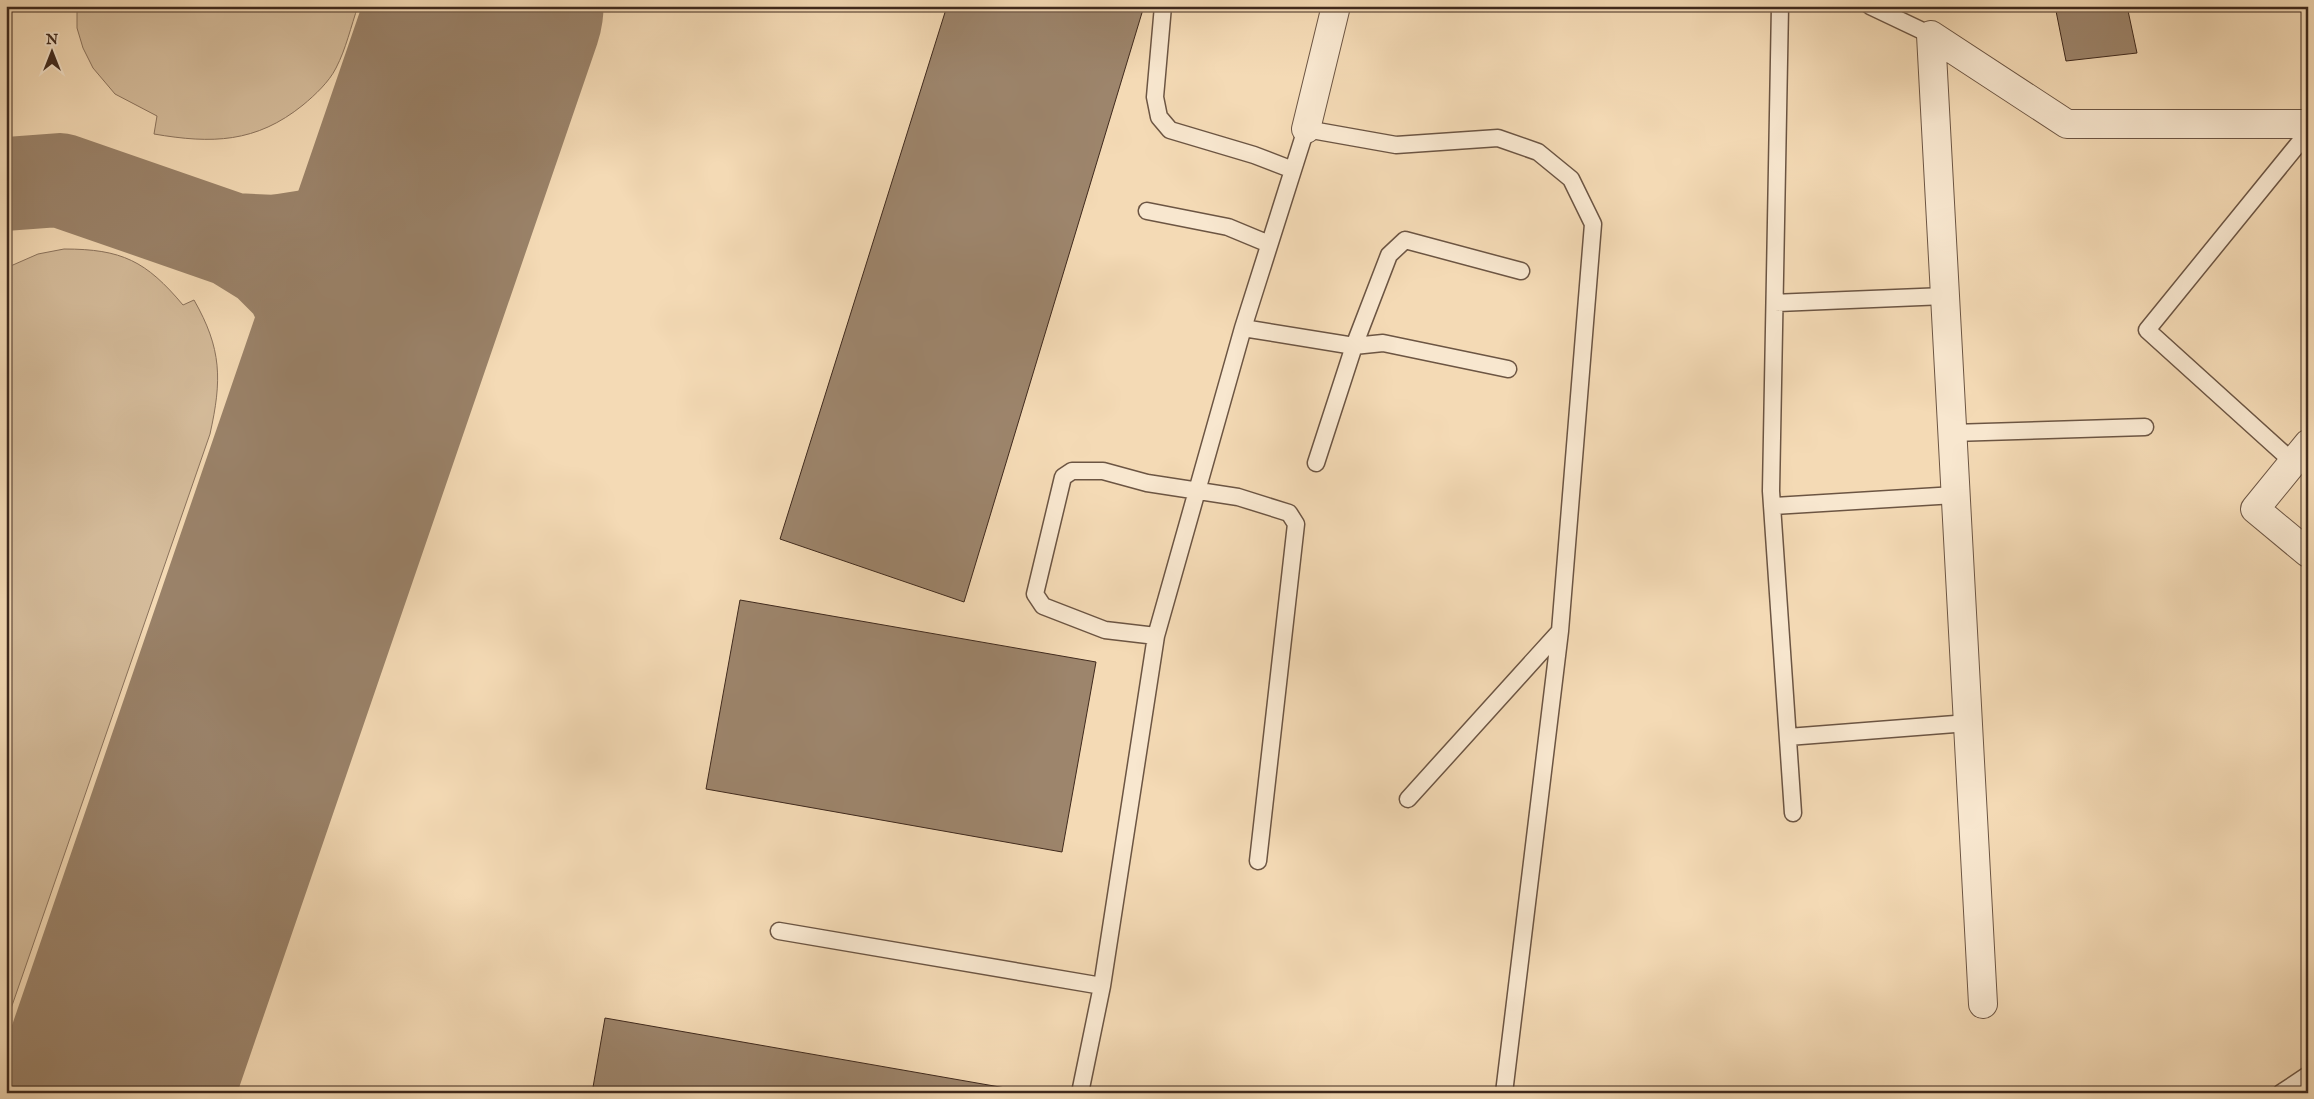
<svg xmlns="http://www.w3.org/2000/svg" width="2314" height="1099" font-family="'IM FELL English',serif">
	<rect width="100%" height="100%" fill="#f4dab5"/>
	<filter id="stains"><feTurbulence type="fractalNoise" baseFrequency=".004" numOctaves="4"/><feColorMatrix values="0 0 0 0 .2 0 0 0 0 .09 0 0 0 0 .02 0 0 0 .5 -.17"/></filter>
	<radialGradient id="worn" r=".72"><stop offset=".6" stop-color="#630" stop-opacity="0"/><stop offset="1" stop-color="#630" stop-opacity=".3"/></radialGradient>
	<path fill="#d5bc9b" stroke="#8a725c" d="M77,6H358C351,26 346,49 336,68C329,82 315,95 303,105C256,143 212,144 154,134L157,116L115,94L93,68L83,48L77,28Z
		M64,249C122,249 146,261 183,305L194,300C222,349 222,380 210,434L6,1023V268L38,254Z"/>
	<g fill="none" stroke-linecap="round" stroke-linejoin="round">
		<path stroke="#9a8269" stroke-width="94" d="M6,184L60,180L233,240L267,261L292,286L331,366L343,421
			M233,240L275,242L313,236L358,218L395,192L441,138"/>
		<path stroke="#9a8269" stroke-width="235" d="M113,1093L486,6"/>
	</g>
	<path fill="#9d856c" stroke="#3f291d" d="M947,6H1144L964,602L780,539Z
		M2055,6H2127L2137,53L2066,61Z
		M740,600L1096,662L1062,852L706,789Z
		M605,1018L1017,1090V1093H592Z"/>
	<g fill="none" stroke-linecap="round" stroke-linejoin="round">
		<g stroke="#6c5543" stroke-width="19">
			<path id="service" d="M1163,6L1155,97L1159,117L1170,130L1254,155L1293,170
				M1780,6L1771,491L1793,813
				M1870,6L1931,35
				M1147,211L1228,227L1269,244
				M1775,303L1945,296
				M1243,328L1354,346L1389,255L1405,240L1521,271
				M1952,433L2145,427
				M2293,462L2147,330L2308,132
				M1316,463L1354,346L1383,343L1508,369
				M1773,506L1955,495
				M1156,636L1105,630L1043,606L1035,594L1063,477L1072,471H1103L1147,483L1238,497L1289,513L1296,524L1258,861
				M1788,737L1968,723
				M1408,799L1560,631
				M779,931L1102,986
				M1080,1093L1102,986L1156,636L1243,328L1306,129L1396,145L1498,138L1538,152L1571,179L1593,224L1560,631L1504,1093
				M2281,1093L2308,1075"/>
		</g>
		<g stroke="#6c5543" stroke-width="30">
			<path id="minor" d="M1306,129L1336,6
				M2308,444L2255,509L2308,553
				M1983,1004L1931,35L2067,124H2308"/>
		</g>
		<use href="#service" stroke="#f8e7cf" stroke-width="16"/>
		<use href="#minor" stroke="#f8e7cf" stroke-width="28"/>
	</g>
	<rect width="2314" height="1099" fill="none" stroke="#f4dab5" stroke-width="25"/>
	<rect x="8" y="8" width="2299" height="1084" fill="none" stroke="#3f291d" stroke-width="2.5"/>
	<rect x="12" y="12" width="2289" height="1074" fill="none" stroke="#3f291d"/>
	<g transform="translate(52 52)" stroke="#f8e7cf" stroke-width="4" paint-order="stroke">
	<path d="M0-4L9 19L0 12L-9 19Z" fill="#3f291d"/>
	<text y="-8" font-size="14" font-weight="bold" text-anchor="middle" fill="#3f291d">N</text>
	</g>
	<rect width="100%" height="100%" filter="url(#stains)"/>
	<rect width="100%" height="100%" fill="url(#worn)"/>
</svg>
